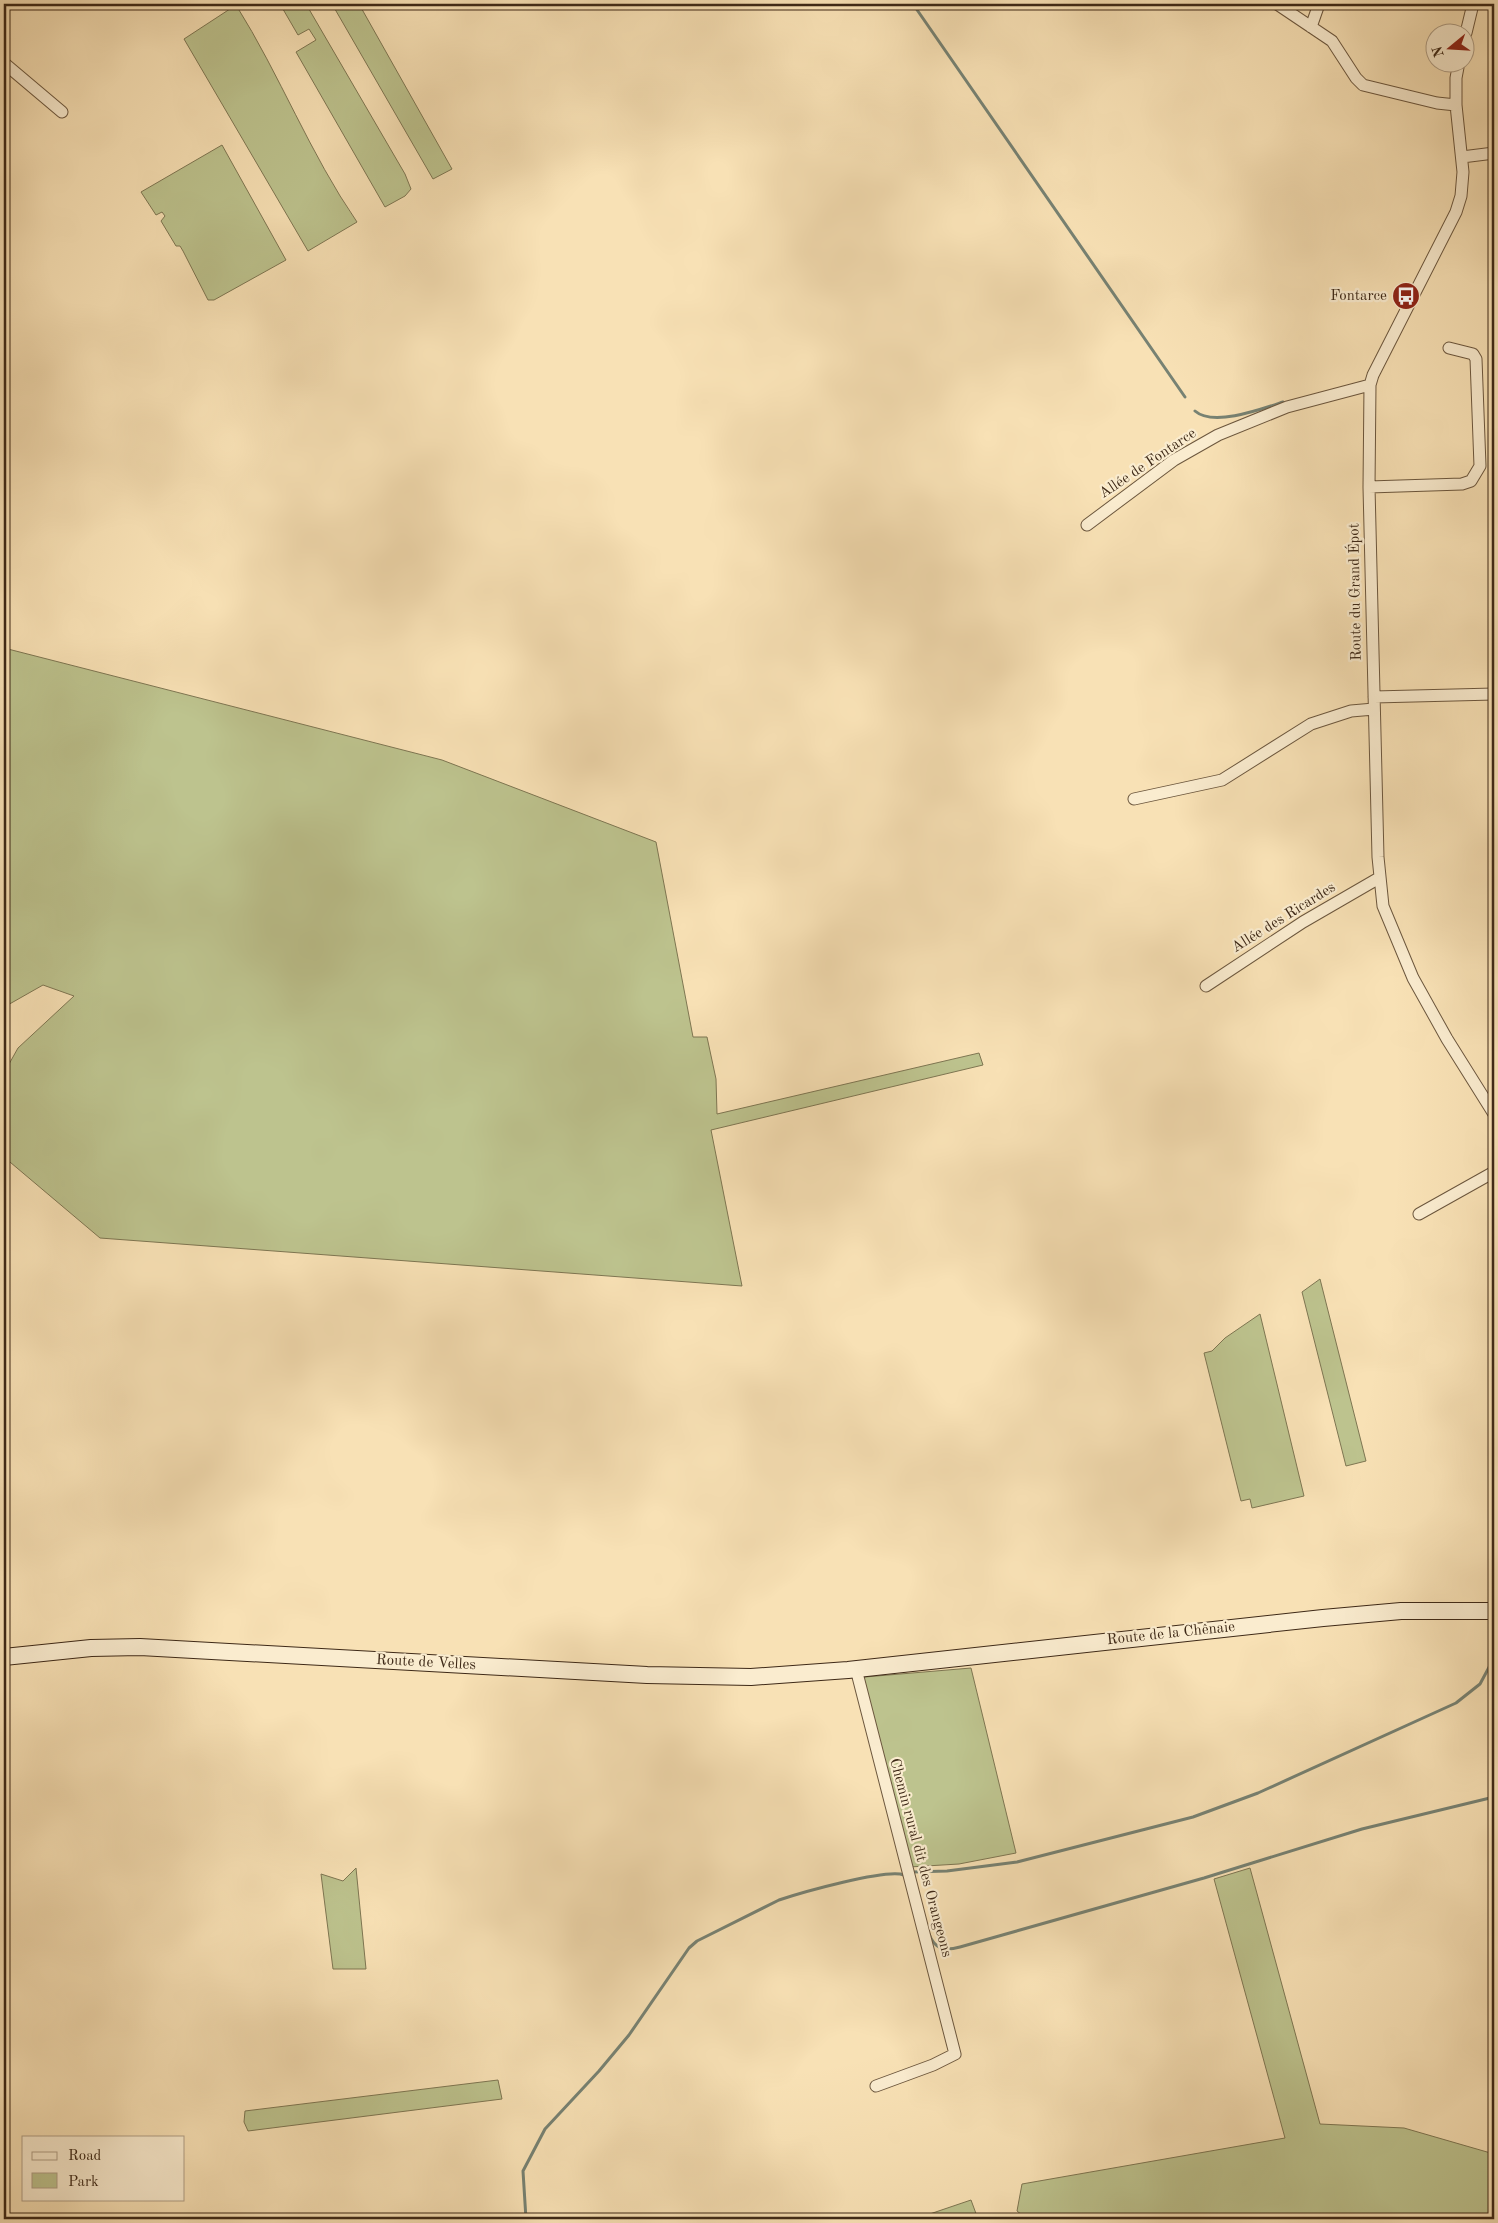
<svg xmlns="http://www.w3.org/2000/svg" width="1498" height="2223" font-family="'Old Standard TT',serif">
	<rect width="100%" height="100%" fill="#f8e1b5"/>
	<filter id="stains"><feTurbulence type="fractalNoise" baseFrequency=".004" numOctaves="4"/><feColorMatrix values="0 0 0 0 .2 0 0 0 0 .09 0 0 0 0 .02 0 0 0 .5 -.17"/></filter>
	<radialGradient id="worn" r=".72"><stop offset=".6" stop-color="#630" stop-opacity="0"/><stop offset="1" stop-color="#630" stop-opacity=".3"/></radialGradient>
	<path fill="#bdc38e" stroke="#7e7652" d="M280,4H306L405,174L411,189L405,196L385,207L296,52L316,40L309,29L298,35Z
		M332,4H359L452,169L433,179Z
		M236,5C280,75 310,154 357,222L308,251L184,39Z
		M222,145L286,260L214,300H208L183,251L180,246H176L161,221L165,216L162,212L156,215L141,192Z
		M4,648L442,760L656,842L693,1037H707L716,1079L717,1114L979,1053L983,1065L711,1130L742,1286L100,1238L4,1157V1073L18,1048L74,996L43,985L6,1006L4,1010Z
		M1320,1279L1366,1461L1346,1466L1302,1292Z
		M1260,1314L1304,1496L1252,1508L1250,1499L1241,1501L1204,1353L1212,1351L1225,1338Z
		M971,1668L1016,1853L959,1864L909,1867L862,1680L865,1677Z
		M356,1868L366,1969H333L321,1874L343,1881Z
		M1250,1868L1320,2124L1404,2128L1494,2154V2196L1489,2219H1027L1017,2211L1022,2184L1285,2138L1214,1879Z
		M498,2080L502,2099L248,2131L244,2122L245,2111Z
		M971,2200L978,2219H915Z"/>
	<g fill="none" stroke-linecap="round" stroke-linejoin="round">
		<path stroke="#778273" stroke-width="3" d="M913,4L1185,397
			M1195,411C1213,427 1262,409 1283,402
			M913,1872L947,1871L1017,1862L1193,1817L1258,1793L1456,1703L1480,1684L1494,1658
			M929,1934C935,1950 945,1951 960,1947L1204,1878L1362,1829L1494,1797
			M526,2219L523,2171L545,2129L599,2071L629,2035L689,1948L697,1941L779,1900C800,1893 887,1868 904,1875"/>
		<g stroke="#6c573e" stroke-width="13">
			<path id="minor" d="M1277,4L1332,41L1356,78L1363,85L1437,103L1456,105
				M1311,27L1319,4
				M1466,33L1473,4
				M1459,62L1456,78V105L1463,172L1461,196L1456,212L1373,375L1370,385L1369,487L1378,857L1383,906L1413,978L1447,1039L1494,1114
				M4,63L62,112
				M1462,157L1494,153
				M1369,487L1462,484L1471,481L1480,466L1476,359L1473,354L1449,348
				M1087,525L1174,460L1218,435L1287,407L1370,385
				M1374,697L1494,694
				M1134,799L1222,780L1311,724L1351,711L1374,709
				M1206,986L1303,922L1379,878
				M1419,1214L1494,1172
				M856,1669L955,2054L933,2065L876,2086"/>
		</g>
		<g stroke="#3e2917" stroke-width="18">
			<path id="secondary" d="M4,1657L91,1648L140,1647L647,1675L751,1677L848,1670L1323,1618L1401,1611H1494"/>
		</g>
		<use href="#minor" stroke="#faeccf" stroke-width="11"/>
		<use href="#secondary" stroke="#faeccf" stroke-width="16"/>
	</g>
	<defs>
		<g id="bus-disc" transform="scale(1.4375)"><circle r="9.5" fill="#8f2418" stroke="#faeccf"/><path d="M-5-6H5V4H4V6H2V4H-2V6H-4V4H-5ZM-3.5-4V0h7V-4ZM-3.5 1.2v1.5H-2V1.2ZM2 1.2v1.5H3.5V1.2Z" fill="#fff"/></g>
	</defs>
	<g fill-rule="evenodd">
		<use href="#bus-disc" x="1406" y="296"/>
	</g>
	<g text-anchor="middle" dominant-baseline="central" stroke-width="4.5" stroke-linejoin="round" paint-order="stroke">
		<g font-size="15" fill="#3e2917" stroke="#faeccf" text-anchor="end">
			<text x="1387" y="296">Fontarce</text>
		</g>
		<g font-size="15" fill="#3e2917" stroke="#faeccf">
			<text transform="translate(1148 464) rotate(-34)">Allée de Fontarce</text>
			<text transform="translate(1356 592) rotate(-91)">Route du Grand Épot</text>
			<text transform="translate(1284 918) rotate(-32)">Allée des Ricardes</text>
			<text transform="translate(1171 1634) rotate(-6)">Route de la Chênaie</text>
			<text transform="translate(426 1663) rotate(3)">Route de Velles</text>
			<text transform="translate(920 1858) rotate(75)">Chemin rural dit des Orangeons</text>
		</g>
	</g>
	<rect width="1498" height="2223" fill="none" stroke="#f8e1b5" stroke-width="20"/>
	<rect x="5" y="5" width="1488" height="2213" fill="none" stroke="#3e2917" stroke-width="2.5"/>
	<rect x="10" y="10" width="1478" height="2203" fill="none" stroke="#3e2917"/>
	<rect x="22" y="2136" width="162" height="65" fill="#faeccf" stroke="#af9e85"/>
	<rect x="32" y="2152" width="25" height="8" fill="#faeccf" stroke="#af9e85"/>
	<text x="68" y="2160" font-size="15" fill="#3e2917">Road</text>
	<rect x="32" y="2173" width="25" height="15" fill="#bdc38e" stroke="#af9e85"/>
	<text x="68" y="2186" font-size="15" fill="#3e2917">Park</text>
	<g transform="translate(1450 48) rotate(252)"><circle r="24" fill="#faeccf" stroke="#af9e85"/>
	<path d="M0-4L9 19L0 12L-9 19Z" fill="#8f2418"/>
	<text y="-8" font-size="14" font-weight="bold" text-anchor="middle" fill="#3e2917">N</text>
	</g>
	<rect width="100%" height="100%" filter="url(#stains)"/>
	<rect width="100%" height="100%" fill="url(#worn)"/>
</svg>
